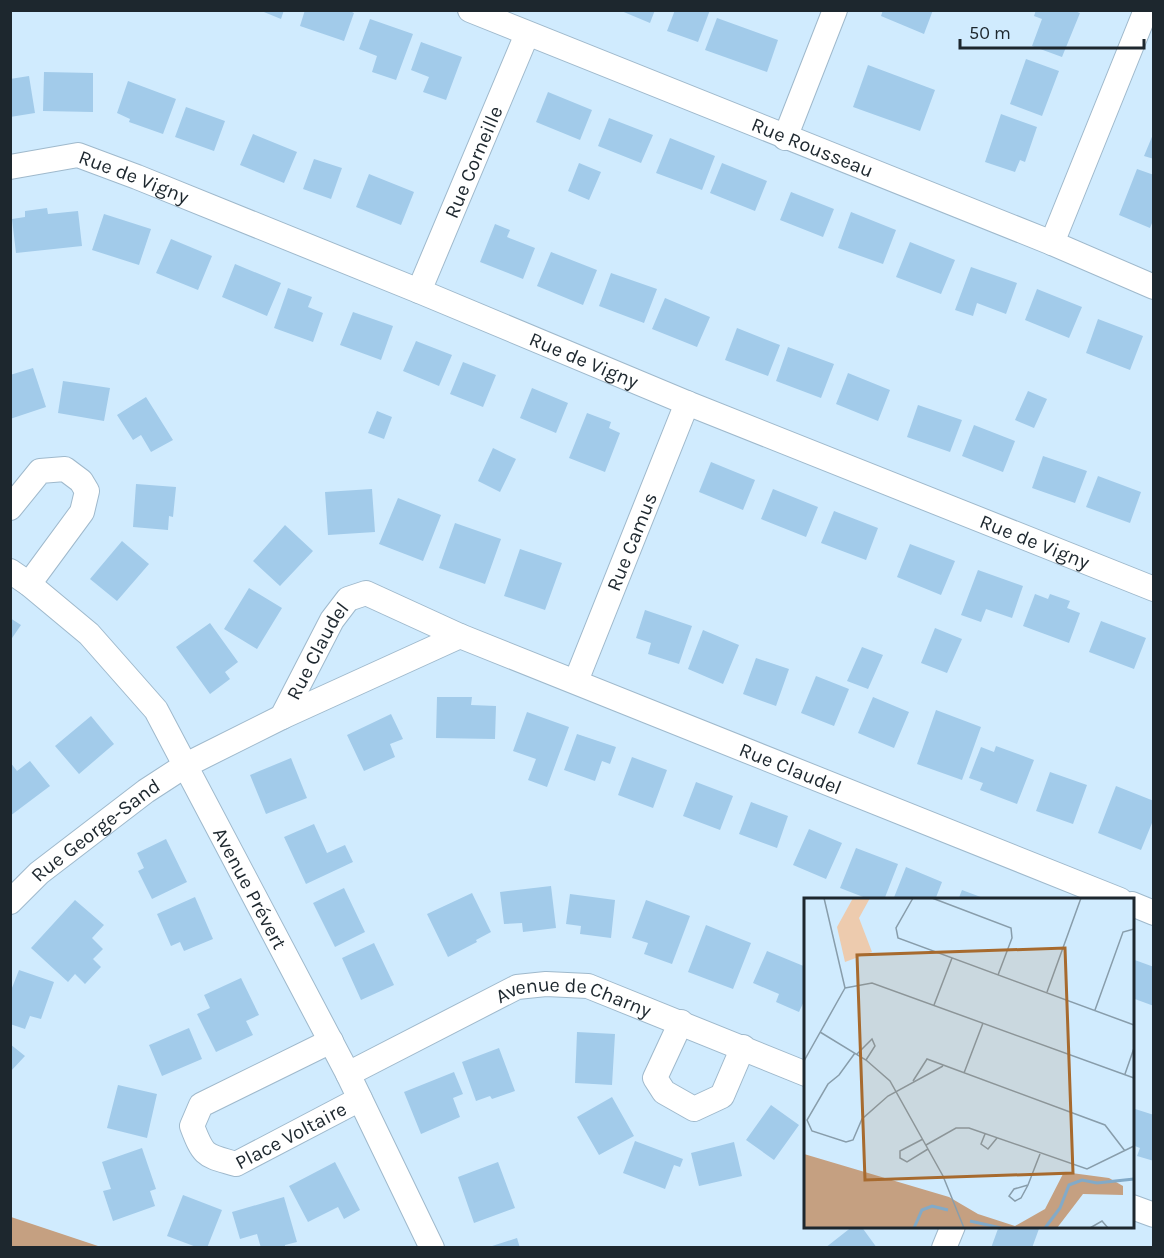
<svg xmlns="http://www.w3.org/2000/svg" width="1164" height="1258" font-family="Karla,sans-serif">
	<rect width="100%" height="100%" fill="#d0ebfe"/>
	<path fill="#c5a081" d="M11,1217L101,1247H11Z"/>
	<path fill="#a2cbea" d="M259,10H284L281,19Z
		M305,10H348L354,13L344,41L300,26Z
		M619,10H655L650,23Z
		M675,10H710L698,42L667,31Z
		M883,10H933L924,34L881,16Z
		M1036,10H1072L1080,13L1062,57L1032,46L1042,19L1034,16Z
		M717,18L778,40L767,72L705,50Z
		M370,19L413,34L396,80L372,72L377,56L359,49Z
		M421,42L462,57L446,100L423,92L429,77L411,70Z
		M1026,59L1059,71L1042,116L1010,104Z
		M868,65L935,90L920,131L853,107Z
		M44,72L93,73V112L43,111Z
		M29,76L35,113L10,117V79Z
		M128,81L176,99L163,134L129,122L130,119L117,113Z
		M548,92L592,110L580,140L536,122Z
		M186,107L225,121L214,151L175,137Z
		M1001,114L1037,127L1025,162L1020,160L1015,172L985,162Z
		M609,118L653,135L641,163L598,146Z
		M1154,132V159L1144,156Z
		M253,134L297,152L284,183L240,165Z
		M670,138L715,156L702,190L656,173Z
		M314,159L342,168L331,199L303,189Z
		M579,163L601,172L589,200L568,191Z
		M722,163L767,181L755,211L710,193Z
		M1137,169L1154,175V218L1150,228L1119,215Z
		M369,174L414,192L401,225L356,207Z
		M791,192L834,209L823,237L780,220Z
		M47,208L48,214L78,211L82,246L16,253L12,219L25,217V211Z
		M851,212L896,230L883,264L838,248Z
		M104,214L151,229L139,265L92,250Z
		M495,224L510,230L507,237L535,248L523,279L480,262Z
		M171,239L212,256L198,290L156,273Z
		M910,242L955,260L941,294L896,277Z
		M551,252L597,270L583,305L537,286Z
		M235,264L281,283L267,316L222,297Z
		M971,267L1017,283L1006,314L977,303L973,316L955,310Z
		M611,273L657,289L644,323L599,306Z
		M288,288L312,297L308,307L323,313L313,342L274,328Z
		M1037,289L1082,307L1069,338L1025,320Z
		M665,298L710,317L697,347L652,329Z
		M353,312L393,326L381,360L340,345Z
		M1098,319L1143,336L1130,370L1086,353Z
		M737,328L780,345L768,376L725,360Z
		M416,341L452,355L439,386L403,371Z
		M788,347L834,364L821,398L776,381Z
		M463,362L496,375L483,407L450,394Z
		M33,368L46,407L10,419V375Z
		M848,373L890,390L878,421L836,404Z
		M63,381L110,388L104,421L58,413Z
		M532,388L568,403L556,433L520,418Z
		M1028,391L1047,399L1034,428L1015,420Z
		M146,397L173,440L151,452L141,435L133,440L117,415Z
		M918,405L962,420L950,452L907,437Z
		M377,411L392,417L384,439L368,433Z
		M587,413L611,422L609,428L620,433L605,472L569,458Z
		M974,425L1015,441L1003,472L962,456Z
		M493,448L516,459L500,492L478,481Z
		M1043,456L1087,471L1075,503L1032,488Z
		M711,462L755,480L743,510L699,492Z
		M1098,476L1141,492L1130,523L1086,507Z
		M136,484L176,487L173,517L169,516L168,530L133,527Z
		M372,489L375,532L328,535L325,492Z
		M773,489L818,507L806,537L761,519Z
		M398,498L441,515L423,561L379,544Z
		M834,511L878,528L866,560L821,543Z
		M455,523L501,539L485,584L439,568Z
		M285,525L313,551L280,586L253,561Z
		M122,541L149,564L117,601L90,579Z
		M910,544L955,561L941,595L897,577Z
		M520,549L562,563L545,610L504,596Z
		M978,570L1023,586L1012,618L986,609L981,622L961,615Z
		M249,588L282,608L257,649L224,629Z
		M1035,594L1048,599L1050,594L1070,601L1067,608L1080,613L1069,643L1023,626Z
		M645,610L692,626L679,664L648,654L651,643L636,638Z
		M10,618L21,625L10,641Z
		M1101,621L1146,638L1134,669L1089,652Z
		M210,623L238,662L225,672L230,679L210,694L176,647Z
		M935,628L962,639L947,673L921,663Z
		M703,630L739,645L723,684L688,669Z
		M862,647L883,655L868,689L847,681Z
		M756,658L789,669L776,706L743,694Z
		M816,676L849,689L834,726L801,713Z
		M437,697H472L471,705L496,706L495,739L436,738Z
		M873,697L909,712L894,748L858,733Z
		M936,710L981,727L962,780L917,764Z
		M527,712L569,727L547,787L528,780L536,759L513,751Z
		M391,714L403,739L390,744L395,757L364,771L347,735Z
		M91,716L114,744L79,774L55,746Z
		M577,734L616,747L610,764L602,761L595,781L564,770Z
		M996,746L1034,760L1017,804L980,790L983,783L969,778L981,747L994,752Z
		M632,757L667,770L653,808L618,795Z
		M291,758L307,798L266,814L250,775Z
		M30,761L50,786L10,816V762L17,771Z
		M1050,772L1087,785L1073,824L1036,811Z
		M696,782L733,796L720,830L683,816Z
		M1116,786L1154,801V818L1141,850L1098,833Z
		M751,802L788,816L777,848L739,834Z
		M314,824L327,853L345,845L353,862L306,884L284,837Z
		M809,829L842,843L826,879L793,865Z
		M166,839L187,882L152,899L138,871L144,868L137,853Z
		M856,848L898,864L884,900H871L840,888Z
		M906,867L942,882L935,900H893Z
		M551,886L556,928L523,932L522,923L504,924L500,892Z
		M344,888L365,932L335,947L313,903Z
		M962,890L986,899V900H958Z
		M472,893L491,932L476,940L477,942L448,957L427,914Z
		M570,894L615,900L611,938L580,934L581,926L566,924Z
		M195,897L213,939L184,951L180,942L171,946L157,914Z
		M75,900L104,925L92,938L103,949L93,959L101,967L85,984L75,974L68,982L31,948Z
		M646,900L690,916L672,964L644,954L648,943L632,938Z
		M706,925L751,943L733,989L688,972Z
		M374,943L394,985L361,1000L342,958Z
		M767,951L806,967V997L799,1012L776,1002L779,994L753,983Z
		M1132,959L1154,967V1006L1132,998Z
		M19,970L54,982L41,1019L30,1016L25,1029L10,1024V993Z
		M241,978L259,1015L246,1021L253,1035L216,1052L197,1014L210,1008L204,995Z
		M189,1028L202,1059L162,1076L149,1045Z
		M577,1032L615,1034L612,1085L575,1083Z
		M10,1044L25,1056L10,1072Z
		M499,1048L515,1091L492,1099L490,1096L476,1101L462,1062Z
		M454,1072L463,1094L453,1098L460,1117L421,1134L404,1092Z
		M118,1085L157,1094L147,1138L107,1128Z
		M612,1097L634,1136L599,1155L577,1117Z
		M771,1105L799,1125L774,1160L746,1140Z
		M1132,1108L1154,1115V1161L1137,1156L1140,1148L1132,1145Z
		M635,1141L683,1159L680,1167L674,1165L665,1189L623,1173Z
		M734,1142L742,1176L699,1186L691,1153Z
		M142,1148L156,1189L150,1191L155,1206L113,1221L103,1191L111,1189L102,1162Z
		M335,1162L360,1210L344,1219L338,1207L308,1222L289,1186Z
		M498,1162L515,1208L474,1223L458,1177Z
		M183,1195L222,1210L207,1248H199L167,1236Z
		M284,1197L297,1242L285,1245V1248H261L257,1234L240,1239L232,1212Z
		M853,1226H861L877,1248H825Z
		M999,1226H1040L1032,1248H991Z
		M517,1238L520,1248H489V1247Z"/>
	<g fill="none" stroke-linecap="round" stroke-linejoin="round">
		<g stroke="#9fb9cc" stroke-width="26">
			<g id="minor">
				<path id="s1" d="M470,10L1052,243L1154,287"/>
				<path d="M785,138L835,10"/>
				<path id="s2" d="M10,167L78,155L137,177L419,291L687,403L1154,589"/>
				<path d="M1052,243L1146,10"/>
				<path id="s3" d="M419,291L527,34"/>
				<path d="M10,508L40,471L65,469L81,481L87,491L82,512L29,584"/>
				<path id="s4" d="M10,571L29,584L89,634L156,710L348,1074L432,1248"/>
				<path id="s5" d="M576,681L687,403"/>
				<path id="s6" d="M282,717L332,620L348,599L366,593L460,636L1120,900"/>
				<path id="s7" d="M10,902L39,873L146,791L186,765L282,717L460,636"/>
				<path d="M1132,904L1154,913"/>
				<path d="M681,1022L655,1078L664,1092L694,1109L722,1096L743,1047"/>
				<path id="s8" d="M331,1041L201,1105L192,1126C204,1158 206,1155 236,1164L360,1099"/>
				<path id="s9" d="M348,1074L517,987L546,984L588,986L806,1074"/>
				<path d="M1132,1207L1154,1215"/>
				<path d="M944,1248L953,1226"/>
			</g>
		</g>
		<use href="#minor" stroke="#fff" stroke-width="24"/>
	</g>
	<g text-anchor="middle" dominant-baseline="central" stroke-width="4.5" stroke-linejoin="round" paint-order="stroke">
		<g font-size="20" fill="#1d272e" stroke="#d0ebfe">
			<text stroke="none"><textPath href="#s1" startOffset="369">Rue Rousseau</textPath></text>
			<text stroke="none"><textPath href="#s3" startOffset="140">Rue Corneille</textPath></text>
			<text stroke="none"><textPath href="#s2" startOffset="129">Rue de Vigny</textPath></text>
			<text stroke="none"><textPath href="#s2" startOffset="615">Rue de Vigny</textPath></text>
			<text stroke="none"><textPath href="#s2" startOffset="1101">Rue de Vigny</textPath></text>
			<text stroke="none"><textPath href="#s5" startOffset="150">Rue Camus</textPath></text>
			<text stroke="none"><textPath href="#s6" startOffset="75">Rue Claudel</textPath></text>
			<text stroke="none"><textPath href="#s6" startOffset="614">Rue Claudel</textPath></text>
			<text stroke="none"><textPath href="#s7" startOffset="112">Rue George-Sand</textPath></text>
			<text stroke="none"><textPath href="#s4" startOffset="404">Avenue Prévert</textPath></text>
			<text stroke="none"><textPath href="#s9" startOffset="248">Avenue de Charny</textPath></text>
			<text stroke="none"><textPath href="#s8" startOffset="292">Place Voltaire</textPath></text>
		</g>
	</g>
	<g transform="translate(804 898)">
		<rect width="330" height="330" fill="#d0ebfe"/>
		<path d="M49,0H66L55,20L68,54L41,64L33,29Z" fill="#edcbae"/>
		<path d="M0,256L145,299L174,316L211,328L241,311L260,274L305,280L319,288V297L279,296L253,330H0Z" fill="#c5a081"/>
		<path fill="none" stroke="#82aac8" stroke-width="3" d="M166,323L197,330M110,330L118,312L128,308L144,312M241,330L256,310L265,287L278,282L293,285L330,281"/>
		<path fill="none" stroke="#889dab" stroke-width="1.5" d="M109,0L92,30L94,40L330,127M128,0L207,30L208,40L194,77M41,90L68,85L330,180M243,94L277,0M130,107L148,60M291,112L319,34L330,31M16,134L62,162L86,183L139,278L160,330M51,155L35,177L24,186L3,222L8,233L42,244L49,242L58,221L84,198L139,168M53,156L68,141L71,148L62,162M0,163L41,90L20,0M160,175L179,125M321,176L330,150M109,183L123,161L301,227L321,253M181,236L177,246L184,251L193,240M119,241L96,253V260L103,264L124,251M122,247L152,230H165L283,271L330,248M224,287L210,291L205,298L211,303L217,300L224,287L236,256M286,330L298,323L304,330"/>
		<path fill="#a76a2e" fill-opacity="0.15" stroke="#a76a2e" stroke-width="3" d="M261,50L269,275L61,282L53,57Z"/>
		<rect width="330" height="330" fill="none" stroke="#1d272e" stroke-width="3"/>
	</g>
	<rect width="1164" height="1258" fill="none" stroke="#1d272e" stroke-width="24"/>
	<path d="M960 39v9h184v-9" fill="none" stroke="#1d272e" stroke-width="3"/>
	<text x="969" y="39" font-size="18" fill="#1d272e" stroke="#d0ebfe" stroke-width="4.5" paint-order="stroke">50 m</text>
</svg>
